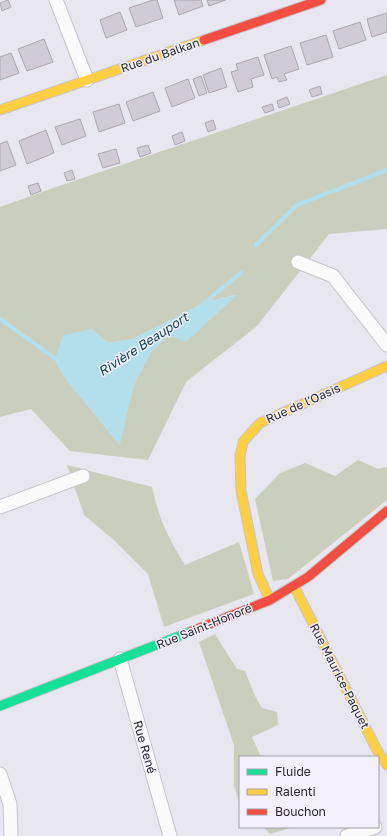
<svg xmlns="http://www.w3.org/2000/svg" width="387" height="836" font-family="'Golos Text',sans-serif">
	<rect width="100%" height="100%" fill="#e8e6ee"/>
	<path fill="#cacebc" fill-rule="evenodd" d="M387,75V229L329,234L257,326L186,382L148,460L70,451L31,409L0,417V207L59,186ZM236,295L212,317L169,335L151,352L134,384L119,444L62,374L55,359L91,329L108,343L133,339L206,302Z
		M358,460L378,469L387,467V500L288,579L273,581L255,499L280,473L305,463L335,476Z
		M67,465L152,487C160,521 167,536 185,565L239,542L254,594L164,627L148,574L115,541L84,515Z
		M215,634L237,669L245,671L255,696L262,708L277,712L278,725L252,737L261,757H240V806L234,785V745L199,642Z
		M263,827H294L270,834Z"/>
	<path fill="#b3deeb" d="M237,295L186,342L169,335L151,352L134,384L120,445L62,374L55,359L63,335L92,329L108,343L133,339L206,302Z"/>
	<g fill="none" stroke-linecap="round" stroke-linejoin="round">
		<path stroke="#b3deeb" stroke-width="4.5" d="M256,245L297,205L387,170
			M202,305L241,273
			M0,319L59,361"/>
	</g>
	<path fill="#d1cbd6" stroke="#aaa8ae" d="M8,0L11,7L2,11L0,3Z
		M153,0H157L163,18L136,27L129,8Z
		M174,0H201L203,6L179,15Z
		M207,0H226L209,6Z
		M120,12L127,30L106,38L100,20Z
		M387,13V32L372,37L367,19Z
		M360,22L366,40L339,49L333,31Z
		M326,35L333,57L307,65L300,43Z
		M44,39L53,62L27,71L18,49Z
		M291,46L299,69L284,74L287,80L279,82L277,77L272,79L264,55Z
		M11,53L19,73L0,80V57Z
		M258,57L264,75L251,79L253,87L238,92L231,72L238,70L236,64Z
		M221,68L227,87L209,93L203,75Z
		M201,76L207,93L199,96L193,79Z
		M188,79L195,98L172,107L165,88Z
		M320,86L322,94L312,97L309,90Z
		M153,92L160,111L133,121L126,102Z
		M287,97L290,104L279,108L277,101Z
		M119,104L125,123L99,132L93,112Z
		M272,104L274,110L265,113L262,107Z
		M80,119L86,136L62,145L55,127Z
		M213,120L216,129L208,132L205,123Z
		M46,130L54,153L27,164L19,141Z
		M182,132L185,141L175,145L172,136Z
		M7,141L16,165L0,171V144Z
		M148,145L151,153L140,157L137,148Z
		M116,149L120,163L103,168L98,154Z
		M72,170L75,179L67,181L64,173Z
		M38,183L41,191L31,195L28,186Z"/>
	<g fill="none" stroke-linecap="round" stroke-linejoin="round">
		<g stroke="#c6c4cb" stroke-width="15">
			<path id="street" d="M56,0L87,80
				M298,262L333,276L387,345
				M0,507L83,476
				M120,659L170,836
				M0,774L10,804L11,836
				M347,836L375,827"/>
		</g>
		<g stroke="#c6c4cb" stroke-width="11">
			<path id="fast" d="M0,706L192,631"/>
		</g>
		<g stroke="#c6c4cb" stroke-width="11">
			<path id="slow" d="M0,110L204,40
				M294,586L377,750L387,765
				M270,600L258,574L241,491L240,456L243,442L260,423L387,366"/>
		</g>
		<g stroke="#c6c4cb" stroke-width="11">
			<path id="jam" d="M204,40L321,0
				M192,631L270,600L308,577L387,511"/>
		</g>
		<use href="#street" stroke="#fcfbfc" stroke-width="13"/>
		<use href="#fast" stroke="#16e098" stroke-width="9"/>
		<use href="#slow" stroke="#ffcf43" stroke-width="9"/>
		<use href="#jam" stroke="#f24e42" stroke-width="9"/>
	</g>
	<g text-anchor="middle" dominant-baseline="central" stroke-width="3" stroke-linejoin="round" paint-order="stroke">
		<g font-size="12" fill="#26252a" stroke="#f4f1fd">
			<text transform="translate(160 55) rotate(-19)">Rue du Balkan</text>
			<text transform="translate(303 403) rotate(-24)">Rue de l'Oasis</text>
			<text transform="translate(204 626) rotate(-22)">Rue Saint-Honoré</text>
			<text transform="translate(340 676) rotate(63)">Rue Maurice-Paquet</text>
			<text transform="translate(145 747) rotate(74)">Rue René</text>
		</g>
		<g font-size="13" font-style="italic" fill="#0c4450" stroke="#f4f1fd">
			<text transform="translate(143 344) rotate(-33)">Rivière Beauport</text>
		</g>
	</g>
	<rect x="239" y="756" width="140" height="72" fill="#f4f1fd" stroke="#a29fa9"/>
	<rect x="247" y="769" width="20" height="6" fill="#16e098" stroke="#a29fa9"/>
	<text x="275" y="776" font-size="12" fill="#26252a">Fluide</text>
	<rect x="247" y="789" width="20" height="6" fill="#ffcf43" stroke="#a29fa9"/>
	<text x="275" y="796" font-size="12" fill="#26252a">Ralenti</text>
	<rect x="247" y="809" width="20" height="6" fill="#f24e42" stroke="#a29fa9"/>
	<text x="275" y="816" font-size="12" fill="#26252a">Bouchon</text>
</svg>
